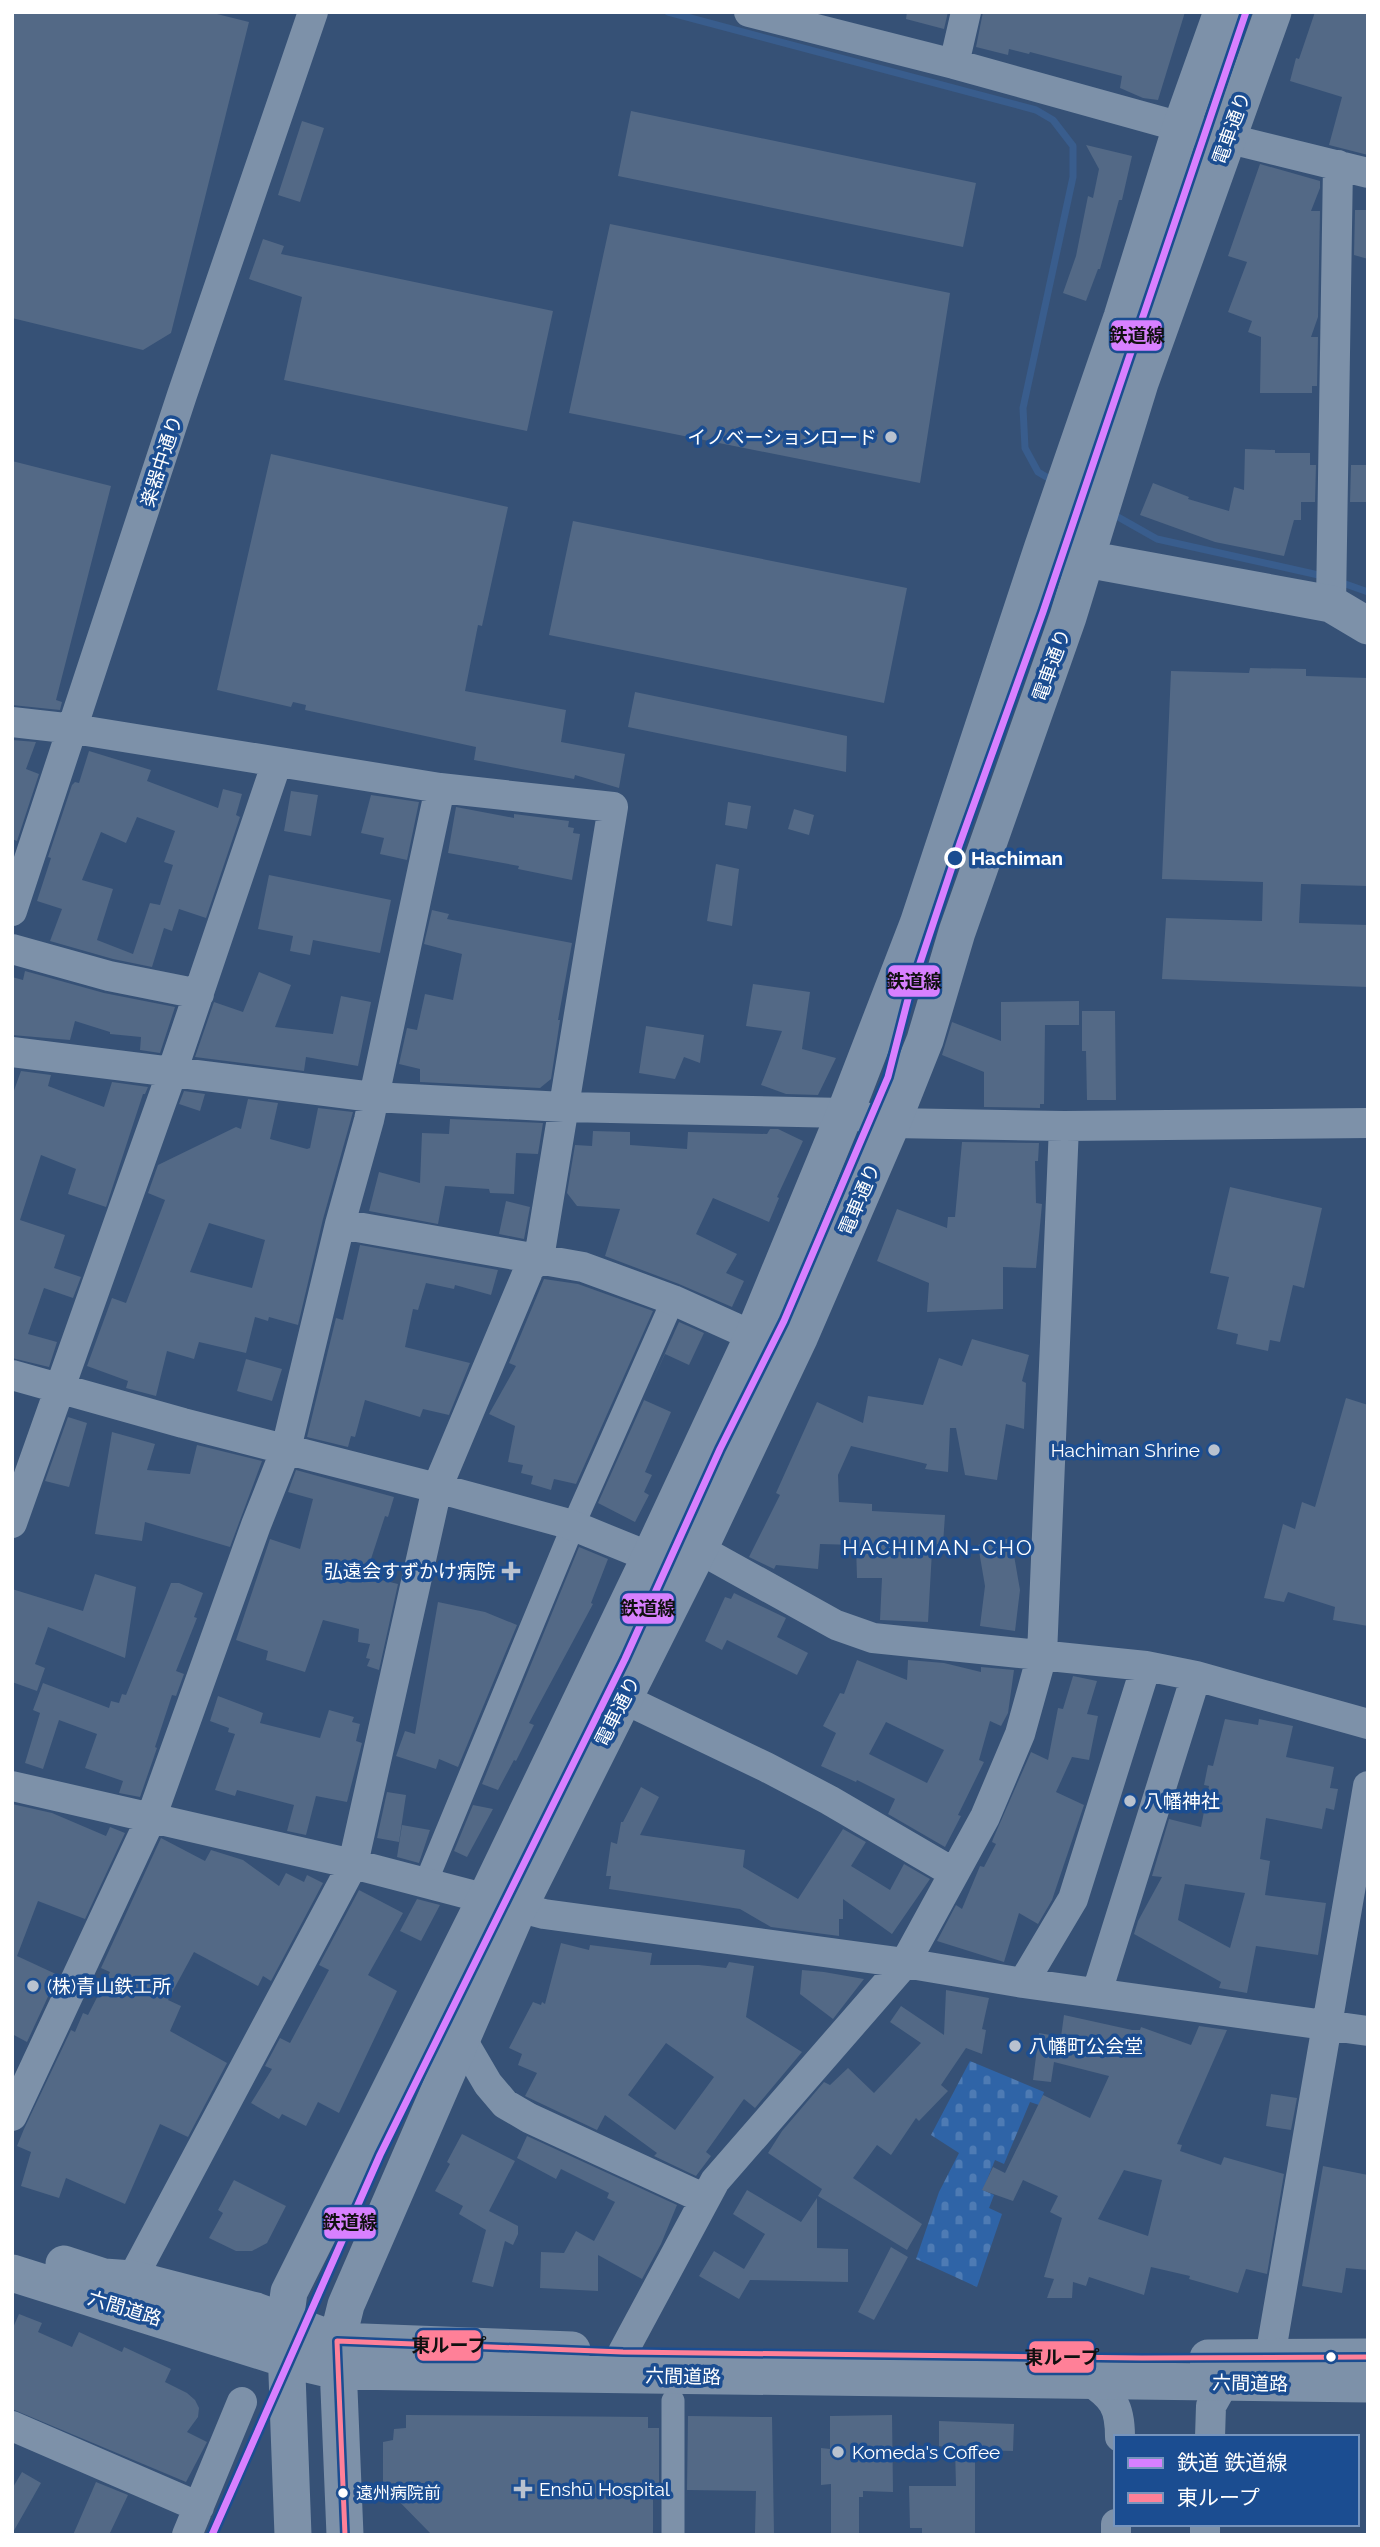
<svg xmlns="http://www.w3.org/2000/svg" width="1380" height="2547" font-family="Raleway,'Noto Sans JP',sans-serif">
	<defs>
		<pattern id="cemetery-stones" width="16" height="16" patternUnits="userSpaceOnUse" patternTransform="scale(1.75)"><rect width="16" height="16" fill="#2f64a7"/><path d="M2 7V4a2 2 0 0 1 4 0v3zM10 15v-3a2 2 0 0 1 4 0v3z" fill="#4e7bb4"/></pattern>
	</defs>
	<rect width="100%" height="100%" fill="#365176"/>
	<path fill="url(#cemetery-stones)" d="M970,2061L1044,2092L1039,2105L1030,2102L1004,2164L995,2160L983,2190L994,2195L989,2208L1002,2214L977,2287L916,2259L939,2192L959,2153L931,2135Z"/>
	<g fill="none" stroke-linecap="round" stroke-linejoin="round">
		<path stroke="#395d8d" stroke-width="7" d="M668,12L1036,110L1053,120L1073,146V177L1023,408L1025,448L1038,472L1055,482
			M1111,513L1157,539L1323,576
			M1337,581L1368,592"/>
	</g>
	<path fill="#536986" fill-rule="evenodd" d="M12,12H209L249,22L171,333L143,350L12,318Z
		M907,12H948L944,29L906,19Z
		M983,12H1185L1158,100L1143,98L1120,88L1122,76L1030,52L1029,54L1009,49L1008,55L976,47Z
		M1315,12H1368V155L1329,145L1342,97L1290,81L1296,58L1299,59Z
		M631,111L976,183L963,247L618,176Z
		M302,121L324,128L300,202L278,195Z
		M1086,145L1132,156L1122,200H1119L1100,269H1098L1086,301L1063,293L1076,256L1088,196L1093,198L1099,169Z
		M1260,164L1320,181V188L1311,211H1320L1318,317L1311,337H1318L1317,386H1312V393H1260L1261,337L1248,332L1252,321L1228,312L1247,262L1228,256Z
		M1355,210H1368V259L1354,255Z
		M610,224L950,293L920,483L569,413Z
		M263,239L284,246L281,254L553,311L527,431L284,380L302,297L249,279Z
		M1245,449L1275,450V453H1310V465H1316L1315,502H1301V520H1294L1284,556L1215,542L1140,515L1153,483L1189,497L1188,499L1229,511L1234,487L1244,490Z
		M271,454L508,507L482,626L478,625L465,691L566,710L561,742L625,754L619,788L575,775L574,779L474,760L476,747L305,710L306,705L293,702L291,707L217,690Z
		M12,461L111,486L56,700L62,702L60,710L12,705Z
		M1351,465H1368V502H1350Z
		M573,521L907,588L884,703L549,635Z
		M1250,668L1306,669V676L1368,678V886L1301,884L1299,923L1368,925V987L1162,979L1166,918L1262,921L1263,882L1162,879L1171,671L1249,673Z
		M635,692L847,736L846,772L628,727Z
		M12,740L36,742L26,769L39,774L17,841L12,839Z
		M89,751L151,770L147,781L218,808L223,789L242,794L236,815L240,817L206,918L179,909L172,931L164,928L152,967L113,959L50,941L62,909L37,901L51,858L48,857L72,785L75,782L79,783ZM137,817L175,831L164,862L173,865L160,905L150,903L133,954L97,940L113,889L82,880L101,832L126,843Z
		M291,791L318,795L311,836L284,831Z
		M371,795L419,802L407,860L380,854L384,838L361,833Z
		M728,802L751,806L747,829L725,825Z
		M456,807L514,818V814L569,821L568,827L574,828L573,833L580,834L572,880L518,869L519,866L448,853Z
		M794,809L814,815L809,835L788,829Z
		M716,864L739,869L732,926L707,921Z
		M269,875L391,900L380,953L313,940L310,955L290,951L293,936L258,929Z
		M432,910L449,914L447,919L572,943L558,1020H560L551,1079L540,1088L420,1082V1069L399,1064L407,1028L417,1030L425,994L453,1000L462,954L424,944Z
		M25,971L104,993L175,1007L160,1053L140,1050L141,1037L110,1034V1032L75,1021L70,1040L12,1035V977L23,980Z
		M259,972L291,985L275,1027L333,1034L341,996L371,1002L358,1066L306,1057L304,1071L195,1057L214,1002L243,1012Z
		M753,984L810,992L802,1049L836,1058L818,1095L786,1094L761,1085L782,1031L746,1026Z
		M1079,1001V1025H1045L1044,1104H1040V1108L984,1107V1072L942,1055L952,1022L1001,1041V1002Z
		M1082,1011H1115L1116,1100H1087L1086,1051H1082Z
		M646,1026L704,1035L700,1063L684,1057L675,1079L639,1073Z
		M21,1071L51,1075L48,1086L104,1107L112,1082L148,1087L145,1094H143L106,1207L68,1194L76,1169L41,1155L20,1220L65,1235L54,1268L81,1277L73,1298L44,1288L28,1334L57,1342L49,1367L12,1358V1096Z
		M184,1091L205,1094L200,1111L179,1104Z
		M248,1099L278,1103L270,1139L307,1149L310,1148L318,1108L353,1112L323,1219L298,1325L269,1317L268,1321L255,1317L246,1353L199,1342L194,1359L167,1351L156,1396L126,1388L128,1381L87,1366L112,1298L126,1303L165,1200L148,1193L158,1165L236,1127L241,1129ZM209,1223L265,1240L252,1288L190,1272Z
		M450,1119L543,1123L538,1154L516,1153L514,1194L490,1193L489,1189L445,1186L438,1224L369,1211L379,1172L420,1183L422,1133L449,1134Z
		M770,1129H778L803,1141L777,1197L779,1198L769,1222L713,1198L696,1234L737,1254L726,1273L744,1281L732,1307L679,1284L605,1256L620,1209L577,1206L567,1193L575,1145L592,1146L593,1131L630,1132V1145L687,1149L688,1132L767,1134Z
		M962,1142L1039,1143L1038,1161H1035L1036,1203L1042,1204L1036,1268L1003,1267V1309L927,1312L929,1283L877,1261L897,1209L947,1228L948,1217H955Z
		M1230,1187L1322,1208L1304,1288L1293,1285L1280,1342L1270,1340L1268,1351L1236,1344L1238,1334L1217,1329L1229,1277L1210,1273Z
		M506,1201L530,1207L524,1239L499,1234Z
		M360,1245L498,1270L491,1295L455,1285L454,1289L426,1283L418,1310L413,1309L405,1347L470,1363L449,1415L423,1409L420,1417L365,1400L355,1437L351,1436L348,1447L307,1437L336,1318L343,1320Z
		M544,1279L578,1284L653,1311L576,1484L554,1479L551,1490L531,1484L533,1476L521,1473L523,1465L508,1462L515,1426L489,1414L516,1366L509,1363Z
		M679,1322L704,1333L689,1365L665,1354L644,1400L671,1412L645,1472L652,1475L644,1492L649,1495L635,1522L598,1503Z
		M972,1339L1029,1355L1022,1381L1026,1383L1024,1429L1006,1424L997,1480L965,1475L956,1428H950L948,1472L925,1469L927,1464L851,1446L838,1475L839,1502L872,1504V1511L945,1515L943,1544H937L936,1551H932L928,1622L880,1620L882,1578H857L856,1545L820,1544L818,1569L776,1565L774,1569L749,1557L780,1495L776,1493L817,1402L863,1423L868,1396L923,1405L939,1358L962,1366Z
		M246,1359L282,1369L272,1401L237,1391Z
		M1346,1398L1368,1405V1626L1333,1620L1335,1607L1288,1592L1284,1602L1264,1598L1283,1524L1295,1529L1302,1502L1315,1507Z
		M68,1417L87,1423L69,1487L45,1481Z
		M112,1432L155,1444L147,1470L190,1474L197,1445L262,1461L230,1547L145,1522L142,1541L95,1534Z
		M296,1470L394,1497L388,1517L385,1516L371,1559L369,1577L398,1584L379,1670L367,1666L370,1659L366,1658L370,1644L358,1642L359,1629L323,1620L305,1672L266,1660L268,1651L236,1640L270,1539L300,1549L313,1499L288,1492Z
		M1011,1538L1020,1590L1015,1631L980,1626L985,1586L978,1545Z
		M579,1547L608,1559L591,1603L593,1604L529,1723L534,1725L516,1761L514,1760L498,1790L482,1784Z
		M95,1574L136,1587L125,1658L48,1627L35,1664L45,1668L37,1691L12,1682V1589L83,1611Z
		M171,1583H179L203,1593L194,1617L197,1618L176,1671L184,1674L176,1696L172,1695L155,1747L157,1748L140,1797L119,1793L123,1781L85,1768L97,1734L59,1720L43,1769L25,1763L40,1713L33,1710L43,1683L109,1708L111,1701L119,1703L122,1694L126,1695Z
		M734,1593L786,1618L777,1637L808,1653L797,1675L727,1640L722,1650L705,1641L725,1597L731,1599Z
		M438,1602L485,1612L517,1625L458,1767L439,1759L436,1769L396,1756L405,1731L415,1734Z
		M857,1660L907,1680L908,1660L944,1663L981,1672V1667L1014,1670L1008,1713L1001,1726L990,1721L979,1760L984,1762L958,1815L961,1816L945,1847L888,1814L895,1799L857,1780L856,1782L821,1766L836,1733L823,1726L840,1693L844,1694ZM886,1722L944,1750L927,1783L869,1754Z
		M1073,1676L1097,1681L1087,1714L1098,1716L1089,1760L1072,1757L1056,1792L1084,1805L1052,1900L1038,1924L1019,1913L1004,1962L937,1941L956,1905L962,1909L980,1866L984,1867L996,1844L992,1842L993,1839L1031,1752L1048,1760L1058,1708L1063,1709Z
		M218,1696L263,1713L260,1723L320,1738L329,1710L354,1717L352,1722L360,1724L356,1741L362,1743L347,1802L316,1796L306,1835L287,1831L294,1805L237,1790L235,1796L215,1790L235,1734L228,1732L229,1728L210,1721Z
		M1225,1719L1258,1725L1259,1719L1293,1726L1286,1757L1334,1767L1330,1788L1338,1789L1334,1810L1326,1808L1322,1829L1266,1818L1260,1859L1270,1861L1265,1895L1326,1903L1318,1955L1256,1946L1247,1993L1219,1988L1221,1982L1134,1934L1138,1921L1162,1877L1152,1876L1169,1819L1201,1827L1209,1786L1204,1785L1208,1765L1213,1766ZM1185,1884L1245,1893L1230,1948L1178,1920Z
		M641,1787L659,1797L640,1835L745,1850L743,1867L798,1899L843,1829L866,1842L851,1866L890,1890L904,1864L930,1879L892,1934L843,1899V1919H839V1936L771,1927L740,1909L609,1889L611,1876H606L611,1842L617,1844L621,1822H623Z
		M387,1792L406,1795L399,1842L377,1838Z
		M12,1804L52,1813L106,1836L110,1827L125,1833L85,1919L38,1901L17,1956L58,1975L27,2042L12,2034Z
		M473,1805L493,1809L467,1857L454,1851Z
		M402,1825L430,1830L419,1863L397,1857Z
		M161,1838L205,1861L211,1850L243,1860L279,1886L286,1873L304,1882L307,1875L323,1883L271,1981L263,1976L258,1986L194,1952L168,2000L181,2006L170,2031L227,2063L188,2137L160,2124L125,2204L66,2178L59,2198L21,2186L31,2152L17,2146L24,2129L71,2030L75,2032L83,2013L88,2015L110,1972L101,1968Z
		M359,1890L403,1913L368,1975L397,1991L339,2113L318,2102L306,2126L282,2114L279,2119L251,2103L272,2069L265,2066L280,2038L290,2043L329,1970L319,1965Z
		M417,1899L440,1905L421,1941L400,1931Z
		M561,1943L589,1950L590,1945L652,1953L650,1965H699L726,1968L729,1962L754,1966L746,2017L802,2052L755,2108L744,2099L706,2152L711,2156L696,2176L654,2156L657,2153L605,2115L597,2130L525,2096L537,2073L518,2065L522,2054L509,2048L533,2002L541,2005L542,2002L545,2004ZM666,2043L714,2077L675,2130L628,2095Z
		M802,1970L824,1972L864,1979L833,2019L800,1994Z
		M946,1990L989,1998L982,2029L986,2030L982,2054L966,2048L941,2085L948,2091L919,2121L916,2118L891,2155L877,2145L853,2178L922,2224L907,2250L818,2196L822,2189L768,2153L782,2131L824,2082L830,2085L848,2068L874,2093L921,2043L890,2022L901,2006L944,2035Z
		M1064,2015L1132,2030H1140L1141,2027L1191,2045L1199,2026L1227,2030L1177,2144L1182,2145L1180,2151L1221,2165L1224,2157L1284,2174L1267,2274L1246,2269L1238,2293L1189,2279L1190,2276L1151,2267L1144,2295L1089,2277L1086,2286L1073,2282L1072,2298H1047L1054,2279L1044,2277L1062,2218L1050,2212L1058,2196L1023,2180L1013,2201L982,2190L993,2167L1005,2173L1043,2095L1090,2118L1109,2076L1054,2062L1051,2082L1033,2080L1039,2033L1061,2037ZM1124,2170L1162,2180L1148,2236L1098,2219Z
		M1271,2094L1297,2098L1291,2130L1266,2126Z
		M462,2134L515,2161L489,2211L518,2226V2234L513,2245L505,2241L493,2287L472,2282L486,2230L459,2214L463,2206L435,2191L450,2164L447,2162Z
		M527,2136L677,2205L661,2244L642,2279L598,2255V2291L540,2288L541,2252L564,2253L576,2231L594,2241L615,2202L607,2198L609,2193L561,2169L556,2179L517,2158Z
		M1323,2166L1368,2175V2270L1346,2268L1342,2293L1302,2286Z
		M234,2180L286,2206L267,2243L252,2251H236L209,2238L223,2213L218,2210Z
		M747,2190L801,2222L817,2198V2248L848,2249V2282L750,2280L739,2299L699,2276L714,2251L744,2269L765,2234L733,2214Z
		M891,2247L908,2257L874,2320L858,2312Z
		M19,2314L42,2323L38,2332L72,2347L79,2332L122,2352L124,2347L171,2369L165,2382L187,2393L195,2400L199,2408L198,2417L187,2432L207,2442L186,2482L12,2409V2330Z
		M406,2415L648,2417V2428H659V2496H653V2535H432L383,2485V2442L393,2440L394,2429L406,2428Z
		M892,2415L893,2492L863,2491V2497H859V2535H831V2484L821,2485V2448L830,2449V2416Z
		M688,2416L772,2417L774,2534L755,2533L756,2491L687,2490Z
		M939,2421L1014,2424L1013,2451L975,2450V2535H922V2528H910L909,2486H956L955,2449L939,2446Z
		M22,2472L41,2483L12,2534V2489Z
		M96,2482L128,2495L109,2535H73Z"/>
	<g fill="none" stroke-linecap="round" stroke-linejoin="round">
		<path stroke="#7d91a9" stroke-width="23" d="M426,1882L573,1526L673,1300
			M673,2535V2401"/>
		<path stroke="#7d91a9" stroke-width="30" d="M749,12L954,64L1181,127L1368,173
			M954,64L966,12
			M1331,604L1338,165
			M12,722L74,729L440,788L613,807L539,1258L529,1269L437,1488L353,1864L132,2279
			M12,911L182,395L313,12
			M12,949L109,976L199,994
			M12,1052L373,1097L564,1107L845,1113L892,1123L1064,1126L1368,1123
			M340,1224L583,1267L673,1300L753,1336
			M12,1375L183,1423L437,1488L569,1524L650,1557
			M12,1523L172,1072L277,762
			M699,1549L836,1625L873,1638L1146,1666L1196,1676L1368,1724
			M624,1699L766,1767L829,1800L954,1873
			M12,1786L353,1864L544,1914L905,1963L1023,1983L1368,2031
			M1023,1983L1073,1899L1146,1666
			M1097,1992L1196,1676
			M461,2038L488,2084L505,2104L529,2118L705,2199
			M12,2116L151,1818L256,1525L286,1449L340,1224L369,1120L440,788
			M623,2352L715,2181L905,1963L985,1817L1020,1734L1042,1655L1064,1126
			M1270,2357L1368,1786
			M1088,2380C1113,2397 1120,2406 1120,2437
			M12,2426L199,2507
			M1210,2437L1211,2406L1224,2383
			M187,2535L242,2402
			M1116,2535V2524
			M1205,2535V2524"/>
		<path stroke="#7d91a9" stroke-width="37" d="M1064,555L1331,604L1368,626
			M64,2264L104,2277L132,2279L256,2311L337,2341L572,2350
			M12,2273L286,2359L337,2371L1368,2384
			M1208,2358L1368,2357
			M293,2535L285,2321L289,2292L486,1898L650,1557L753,1336L845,1113L918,924L1042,549L1122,317L1181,127L1222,12
			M345,2535L337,2341L346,2305L519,1907L699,1549L800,1336L892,1123L925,1040L957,932L1068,617L1140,383L1273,12"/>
		<g stroke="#1b4d91" stroke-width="10">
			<path id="bus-1" d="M345,2535L337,2341L623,2352L1142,2358L1368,2357"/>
		</g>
		<use href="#bus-1" stroke="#ff8098" stroke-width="5"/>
		<g stroke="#1b4d91" stroke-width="12">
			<path id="rail-1" d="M212,2535L380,2155L625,1659L720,1449L784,1321L888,1077L908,999L960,843L1043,612L1246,12"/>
		</g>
		<use href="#rail-1" stroke="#d880ff" stroke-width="7"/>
	</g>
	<g fill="#b9c2cf" stroke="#1b4d91" stroke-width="2.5">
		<circle cx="891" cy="437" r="7"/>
		<circle cx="1214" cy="1450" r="7"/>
		<path d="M507.5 1560.5h7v7h7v7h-7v7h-7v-7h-7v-7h7z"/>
		<circle cx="1130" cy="1801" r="7"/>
		<circle cx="33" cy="1986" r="7"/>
		<circle cx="1015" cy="2046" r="7"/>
		<circle cx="838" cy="2452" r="7"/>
		<path d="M519.5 2478.5h7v7h7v7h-7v7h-7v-7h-7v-7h7z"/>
	</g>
	<circle fill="#1b4d91" stroke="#fff" stroke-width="3.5" cx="955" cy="858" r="9"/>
	<g fill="#fff" stroke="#1b4d91" stroke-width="2.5">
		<circle cx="1331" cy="2357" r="6"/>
		<circle cx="343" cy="2493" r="6"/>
	</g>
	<g text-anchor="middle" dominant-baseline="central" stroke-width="7" stroke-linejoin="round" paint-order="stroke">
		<g font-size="17" fill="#fff" stroke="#1b4d91" text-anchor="start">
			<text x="356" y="2493">遠州病院前</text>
		</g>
		<g font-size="19" fill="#fff" stroke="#1b4d91">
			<text transform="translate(1231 128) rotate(-70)">電車通り</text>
			<text transform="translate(161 461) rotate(-72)">楽器中通り</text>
			<text transform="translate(1051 665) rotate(-70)">電車通り</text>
			<text transform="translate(859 1199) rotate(-67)">電車通り</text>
			<text transform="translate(617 1711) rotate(-63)">電車通り</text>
			<text transform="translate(125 2308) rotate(17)">六間道路</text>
			<text transform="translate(683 2376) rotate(1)">六間道路</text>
			<text transform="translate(1250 2383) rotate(1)">六間道路</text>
		</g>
		<g font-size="19" fill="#fff" stroke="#1b4d91" text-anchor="start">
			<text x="877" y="437" text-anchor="end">イノベーションロード</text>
			<text x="1200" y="1450" text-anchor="end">Hachiman Shrine</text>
			<text x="495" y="1571" text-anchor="end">弘遠会すずかけ病院</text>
			<text x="1144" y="1801">八幡神社</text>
			<text x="47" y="1986">(株)青山鉄工所</text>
			<text x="1029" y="2046">八幡町公会堂</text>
			<text x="852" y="2452">Komeda's Coffee</text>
			<text x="539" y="2489">Enshū Hospital</text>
		</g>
		<g font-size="19" font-weight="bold" fill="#fff" stroke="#1b4d91" text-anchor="start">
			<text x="971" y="858">Hachiman</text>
		</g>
		<g font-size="21" letter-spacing="2" fill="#fff" stroke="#1b4d91">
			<text x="938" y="1547">HACHIMAN-CHO</text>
		</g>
	</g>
	<g stroke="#1b4d91" stroke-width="2.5">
		<rect x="1110" y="319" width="53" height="33" rx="7" fill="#d880ff"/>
		<rect x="887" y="964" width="54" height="34" rx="7" fill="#d880ff"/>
		<rect x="621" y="1592" width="54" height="33" rx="7" fill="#d880ff"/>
		<rect x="323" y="2206" width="54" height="34" rx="7" fill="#d880ff"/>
		<rect x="416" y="2329" width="66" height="33" rx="7" fill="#ff8098"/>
		<rect x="1028" y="2340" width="67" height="34" rx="7" fill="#ff8098"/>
	</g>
	<g font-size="19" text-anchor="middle" font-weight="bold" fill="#111">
		<text x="1137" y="342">鉄道線</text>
		<text x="914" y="988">鉄道線</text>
		<text x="648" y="1615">鉄道線</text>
		<text x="350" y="2229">鉄道線</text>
		<text x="449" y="2352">東ループ</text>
		<text x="1062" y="2364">東ループ</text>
	</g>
	<rect width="1380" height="2547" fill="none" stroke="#ffffff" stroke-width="28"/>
	<rect x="1114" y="2435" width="245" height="91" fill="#1b4d91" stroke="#7694bd" stroke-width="2"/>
	<rect x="1128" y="2458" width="35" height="10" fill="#d880ff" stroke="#7694bd" stroke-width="2"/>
	<text x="1177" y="2470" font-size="21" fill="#ffffff">鉄道 鉄道線</text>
	<rect x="1128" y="2493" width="35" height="10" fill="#ff8098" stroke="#7694bd" stroke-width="2"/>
	<text x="1177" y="2505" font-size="21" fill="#ffffff">東ループ</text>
</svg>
